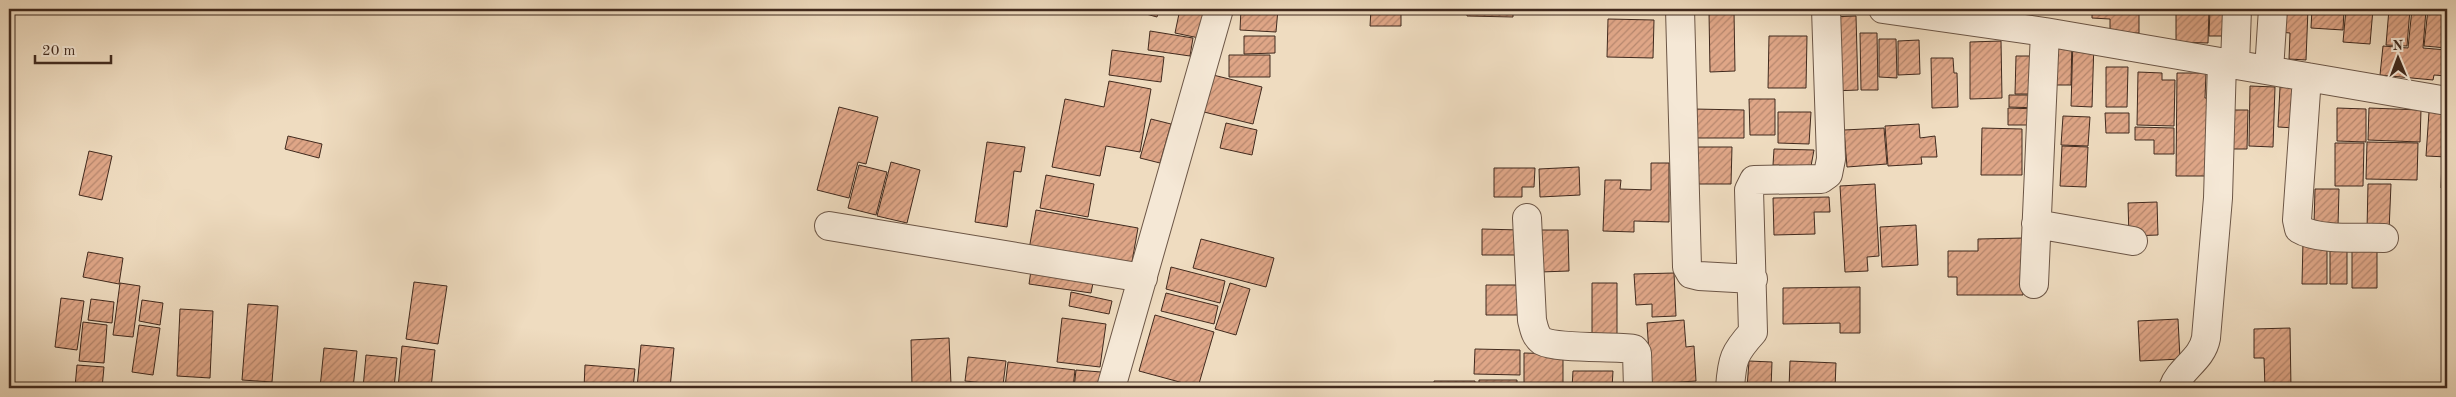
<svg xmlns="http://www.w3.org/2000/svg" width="2456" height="397" font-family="'Old Standard TT',serif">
	<defs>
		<pattern id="building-hatch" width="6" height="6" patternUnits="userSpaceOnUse" patternTransform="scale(1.25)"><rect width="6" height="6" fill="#dfa687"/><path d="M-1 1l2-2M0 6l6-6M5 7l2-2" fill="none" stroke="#b6876e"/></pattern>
	</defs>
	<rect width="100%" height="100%" fill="#efdcc0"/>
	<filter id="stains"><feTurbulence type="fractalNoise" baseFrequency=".004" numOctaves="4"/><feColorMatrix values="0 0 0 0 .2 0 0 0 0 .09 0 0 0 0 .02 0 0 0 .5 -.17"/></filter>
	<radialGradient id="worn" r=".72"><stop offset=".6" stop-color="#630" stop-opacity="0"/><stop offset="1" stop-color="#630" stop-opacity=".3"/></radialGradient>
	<path fill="url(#building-hatch)" stroke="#412a1e" d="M1128,9H1159L1157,17Z
		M1180,9H1205L1199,38L1175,33Z
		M1241,9H1278L1276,32L1240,30Z
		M1371,9H1401V26H1370Z
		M1467,9H1513V17L1467,16Z
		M2002,9H2030V17H2001Z
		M2092,9H2139V33H2110V19L2092,18Z
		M2176,9H2209L2208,43L2176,42Z
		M2210,9H2234V36H2209Z
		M2280,9H2308L2306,60L2289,59L2290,33L2279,32Z
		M2312,9H2344L2343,30L2311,28Z
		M2346,9H2373L2370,44L2343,42Z
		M2389,9H2410L2407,46L2386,45Z
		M2412,9L2426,10L2423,48L2447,50V76L2434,75L2433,80L2380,75L2383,46L2408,48Z
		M2428,9H2447V48L2424,46Z
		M1734,11L1735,71L1710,72L1709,12Z
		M1856,16L1858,90L1832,91L1830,17Z
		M1608,19L1654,20L1653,58L1607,57Z
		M1150,31L1193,38L1190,56L1148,50Z
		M1860,33H1877L1878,90H1861Z
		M1244,36H1275V53L1244,54Z
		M1769,36H1807L1806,88H1768Z
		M2048,38H2072L2071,85H2047Z
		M1879,39H1896L1897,78L1879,77Z
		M1919,40L1920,74L1898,75V41Z
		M2073,40L2094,41L2092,107L2071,106Z
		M2001,41L2002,98L1970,99V42Z
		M1112,50L1164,57L1161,82L1109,75Z
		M1229,55H1270V77H1229Z
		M2016,56H2039L2038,94H2015Z
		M1931,58H1953L1954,73H1957L1958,107L1932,108Z
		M2106,67H2128L2127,107H2106Z
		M2138,72L2162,73V80H2175L2174,126L2137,125Z
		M2177,73H2206L2205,98H2213V176H2176Z
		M1213,75L1262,87L1253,124L1204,112Z
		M1109,81L1151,89L1140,152L1106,146L1100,176L1052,167L1065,99L1104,107Z
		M2250,86L2275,87L2273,147L2249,146Z
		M2280,87L2296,88L2295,128L2278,127Z
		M2009,95H2039V108L2009,107Z
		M1749,99H1775V135H1750Z
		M839,107L878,117L866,164L858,162L849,198L817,190Z
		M2008,108L2038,109V125H2008Z
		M2337,108L2366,109V142L2337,141Z
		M2369,108L2421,110L2420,142L2368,140Z
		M1694,109L1744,110V138H1693Z
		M2230,110H2248L2247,149H2230Z
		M1778,112H1811L1809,144L1778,143Z
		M2429,112L2447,113V157L2426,156Z
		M2105,113H2129V133H2106Z
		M2063,116L2090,117L2088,146L2061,145Z
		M1151,119L1171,124L1160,163L1140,158Z
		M1226,123L1257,130L1252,155L1220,148Z
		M1919,124L1920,138L1935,136L1937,157H1921L1922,164L1888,166L1885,126Z
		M2135,127L2174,128V154H2154V140H2135Z
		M1884,128L1887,164L1847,167L1844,130Z
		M1982,128L2022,129V175H1981Z
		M288,136L322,144L319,158L285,149Z
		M987,142L1025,147L1021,172L1014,171L1007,227L975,222Z
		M2367,142L2418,143L2417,180L2366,179Z
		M2335,143H2364L2363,186H2335Z
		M2062,146L2088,147L2086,187L2060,186Z
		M1694,147H1732L1731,184H1694Z
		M1774,149L1814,150L1811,166L1773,165Z
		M89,151L112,156L102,200L79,195Z
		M2442,159H2447V188H2441Z
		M891,162L920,170L907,223L877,216Z
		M1651,163H1669V222L1634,221V232L1603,231L1605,180H1621L1620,189L1651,190Z
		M859,165L887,172L876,215L848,208Z
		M1579,167L1580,195L1540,197L1539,169Z
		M1494,168H1535L1534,187H1522V197H1494Z
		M1046,175L1094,184L1088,217L1040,208Z
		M1875,184L1879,256L1867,257L1868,271L1845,272L1840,186Z
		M2368,184H2391L2389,231L2367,230Z
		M2315,189H2339L2338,226L2314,225Z
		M1829,197L1830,212H1814L1815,234L1774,235L1773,198Z
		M2157,202L2158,235L2129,236L2128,203Z
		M1036,210L1138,228L1130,273L1028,255Z
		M1916,225L1918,265L1882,267L1880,227Z
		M1482,229L1520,230L1519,255H1482Z
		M1539,230H1568L1569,271L1540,272Z
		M2023,238V295H1957V277H1948V251H1978V239Z
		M1201,239L1274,258L1266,287L1193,268Z
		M2330,240H2347V284H2330Z
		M2303,241H2327V284H2302Z
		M2352,242H2377V288H2352Z
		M88,252L123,258L119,284L83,277Z
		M1032,264L1095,273L1091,293L1029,284Z
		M1171,267L1225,281L1220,303L1166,289Z
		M1674,273L1676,316L1652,317V304L1636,305L1634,274Z
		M414,282L447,286L438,344L406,339Z
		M120,283L140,286L133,337L113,335Z
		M1230,283L1250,289L1236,335L1215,329Z
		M1592,283H1617V340H1592Z
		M1486,285H1522L1523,315H1486Z
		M1860,287V333H1840V323L1783,324V288Z
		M1071,292L1112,301L1109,314L1069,306Z
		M1166,293L1218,306L1214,324L1161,311Z
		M61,298L84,301L77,350L55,347Z
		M91,299L114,302L112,323L88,320Z
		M142,300L163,303L160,325L139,321Z
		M248,304L278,306L272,382L242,380Z
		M180,309L213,311L210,378L177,376Z
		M1155,315L1214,332L1198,387L1139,371Z
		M1062,318L1106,324L1100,367L1057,362Z
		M2178,319L2180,359L2140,361L2138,321Z
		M1684,320L1686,347L1694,346L1696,381L1651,384L1647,323Z
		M83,322L107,325L104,363L79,361Z
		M139,325L160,328L153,375L132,372Z
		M2290,328L2291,388H2265L2264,358H2254V329Z
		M949,338L951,384L912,386L911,340Z
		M641,345L674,348L670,388H637Z
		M402,346L435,350L431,388H398Z
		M324,348L357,351L353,388H320Z
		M1475,349L1520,350V375L1474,374Z
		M1524,353L1563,354V388H1524Z
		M366,355L397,358L394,388H363Z
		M968,357L1006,361L1003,385L965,381Z
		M1749,361L1772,362L1771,388H1747Z
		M1790,361L1836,363L1835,388H1789Z
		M1008,362L1075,370L1073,388L1005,387Z
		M77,365L104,367L102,388L75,387Z
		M585,365L635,369L633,388H584Z
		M1076,370L1101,372L1100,388H1074Z
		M1573,371H1613L1612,388H1572Z
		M1479,380H1517V388H1479Z
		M1434,381H1475V388H1434Z"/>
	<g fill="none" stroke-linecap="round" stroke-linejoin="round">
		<g stroke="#6c5646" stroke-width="30">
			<path id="minor" d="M1680,9L1687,267L1691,274L1699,276L1753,279
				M1883,9L2045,32L2447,101
				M2235,64L2237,9
				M2269,70L2273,9
				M2307,77L2297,220L2299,229C2319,241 2360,237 2384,238
				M1527,218L1532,320C1534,328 1535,336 1542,341C1556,349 1614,346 1634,349L1637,353L1638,388
				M2036,224L2133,241
				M829,226L1143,278
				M2034,284L2045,32
				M1111,388L1219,9
				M1730,388C1732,359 1734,353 1753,332L1749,190L1754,180L1821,179L1828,174L1831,159L1826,9
				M2173,388C2180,368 2202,360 2206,338L2218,198L2222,62"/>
		</g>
		<use href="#minor" stroke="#f5e8d6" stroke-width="28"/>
	</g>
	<rect width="2456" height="397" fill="none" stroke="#efdcc0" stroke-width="30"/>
	<rect x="10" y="10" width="2436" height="377" fill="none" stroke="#412a1e" stroke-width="2.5"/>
	<rect x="15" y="15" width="2426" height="367" fill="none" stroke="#412a1e"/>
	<g transform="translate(2398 58) rotate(359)" stroke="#f5e8d6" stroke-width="4" paint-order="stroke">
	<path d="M0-4L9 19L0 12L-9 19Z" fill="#412a1e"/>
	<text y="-8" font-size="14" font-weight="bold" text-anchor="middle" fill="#412a1e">N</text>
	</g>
	<path d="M35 55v8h76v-8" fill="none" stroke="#412a1e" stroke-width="2.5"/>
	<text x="42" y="55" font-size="15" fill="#412a1e" stroke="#f5e8d6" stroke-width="4" paint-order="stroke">20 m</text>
	<rect width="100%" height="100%" filter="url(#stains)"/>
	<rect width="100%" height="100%" fill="url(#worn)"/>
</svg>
